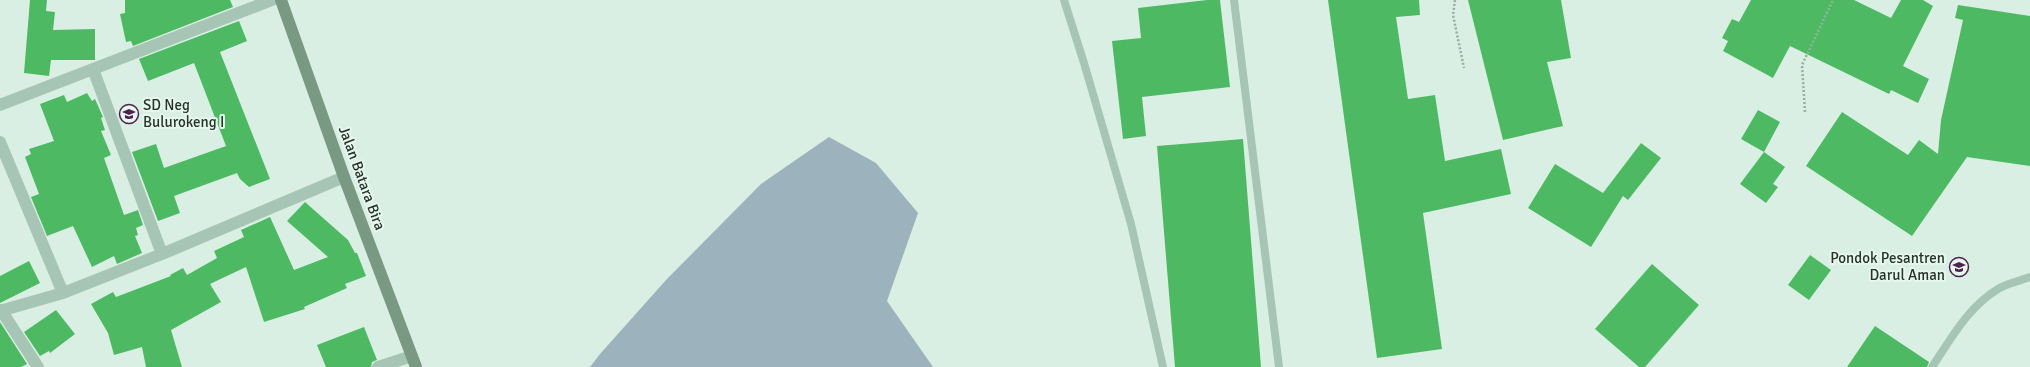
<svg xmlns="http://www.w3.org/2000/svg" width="2030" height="367" font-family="Signika,sans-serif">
	<rect width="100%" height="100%" fill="#daefe4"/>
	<path fill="#9cb2bc" d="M829,137L876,163L918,213L887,301L933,367H590L600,354L666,280L761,184Z"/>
	<path fill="#4dba63" d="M30,0H47L46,11L55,12L53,30L95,29V60H51L49,76L24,73Z
		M125,0H230L233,7L133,46L131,41L126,42L120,14L125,13Z
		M1207,0H1220L1230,87L1142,97L1146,136L1123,139L1112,41L1141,38L1138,8Z
		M1328,0H1419L1420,15L1396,17L1408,99L1435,95L1445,161L1501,149L1511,194L1423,213L1442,349L1377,358Z
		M1468,0H1561L1571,58L1547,62L1563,126L1503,140Z
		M1751,0H1854L1891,18L1901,0H1923L1933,6L1903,66L1929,79L1918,103L1891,90L1889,94L1790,46L1773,78L1723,51L1728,41L1722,38L1732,19L1739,22Z
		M1958,5L2030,16V166L1967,157L1912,236L1806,166L1842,112L1908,155L1919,140L1938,154L1941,120L1963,20L1955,18Z
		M239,21L247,41L220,52L270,179L249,187L240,179L237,173L174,196L180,213L158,221L132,152L156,144L164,168L226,146L194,63L148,81L139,59Z
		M87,93L92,101L95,99L103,117L101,118L105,130L101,131L111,155L104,158L124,215L138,210L143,225L136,228L138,235L135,236L142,253L117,264L114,256L92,267L73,226L47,236L31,197L39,194L25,157L31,154L29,149L54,141L40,104L64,95L67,102Z
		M1758,110L1780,122L1764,152L1741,139Z
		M1243,139L1261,367H1175L1157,146Z
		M1641,143L1661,158L1628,200L1623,196L1591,247L1528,208L1555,164L1603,193Z
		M1764,152L1785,167L1773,184L1778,187L1766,203L1740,184Z
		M305,202L348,240L355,253H357L366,276L345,284L347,288L304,307L305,309L264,322L246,267L210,284L221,302L171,330L182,367H146L142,347L114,355L108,333L91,304L113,292L116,297L171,276L170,275L183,268L187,275L217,258L214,251L244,237L241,230L270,217L294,270L328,257L287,221Z
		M1810,255L1831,270L1809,300L1788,285Z
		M29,261L40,283L0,303V276Z
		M1652,264L1699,305L1645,367H1639L1595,329Z
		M56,310L75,334L50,353L49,351L40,356L24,332Z
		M0,322L27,364L21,367H0Z
		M1875,326L1929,362L1927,367H1847Z
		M364,327L377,360L372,362L371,367H326L317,345Z"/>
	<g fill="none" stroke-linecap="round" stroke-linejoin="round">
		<path stroke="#92b19e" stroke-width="2.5" stroke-dasharray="2 2" stroke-linecap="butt" d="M1455,0L1453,15L1464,68
			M1805,112L1802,65L1833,0"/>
		<path stroke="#a7c5b4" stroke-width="8" d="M1064,0L1084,63L1131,224L1163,367
			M1234,0L1279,367
			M1932,367C1951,339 1968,307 1998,289C2007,283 2020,281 2030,277"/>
		<path stroke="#a7c5b4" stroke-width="12" d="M93,69L162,254
			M0,105L272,0
			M0,142L63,293
			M1,310L38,367
			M0,311L63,293L162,254L344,177
			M378,367L412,356"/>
		<path stroke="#799983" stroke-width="12" d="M281,0L344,177L416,367"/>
	</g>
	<defs>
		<g id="school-ring" transform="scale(1)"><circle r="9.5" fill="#e6f7ee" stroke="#50214e" stroke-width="1.5"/><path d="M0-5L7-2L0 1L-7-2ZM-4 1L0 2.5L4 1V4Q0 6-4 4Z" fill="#50214e"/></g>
	</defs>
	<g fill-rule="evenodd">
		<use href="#school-ring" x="129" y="114"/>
		<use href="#school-ring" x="1959" y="267"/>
	</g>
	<g text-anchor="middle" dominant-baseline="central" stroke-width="4" stroke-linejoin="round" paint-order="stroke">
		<g font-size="15" fill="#27332a" stroke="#e6f7ee" text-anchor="start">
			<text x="143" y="105">SD Neg<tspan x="143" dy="17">Bulurokeng I</tspan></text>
			<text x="1945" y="258" text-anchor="end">Pondok Pesantren<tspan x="1945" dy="17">Darul Aman</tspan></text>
		</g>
		<g font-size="15" fill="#27332a" stroke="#e6f7ee">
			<text transform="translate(362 178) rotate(70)">Jalan Batara Bira</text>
		</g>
	</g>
</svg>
